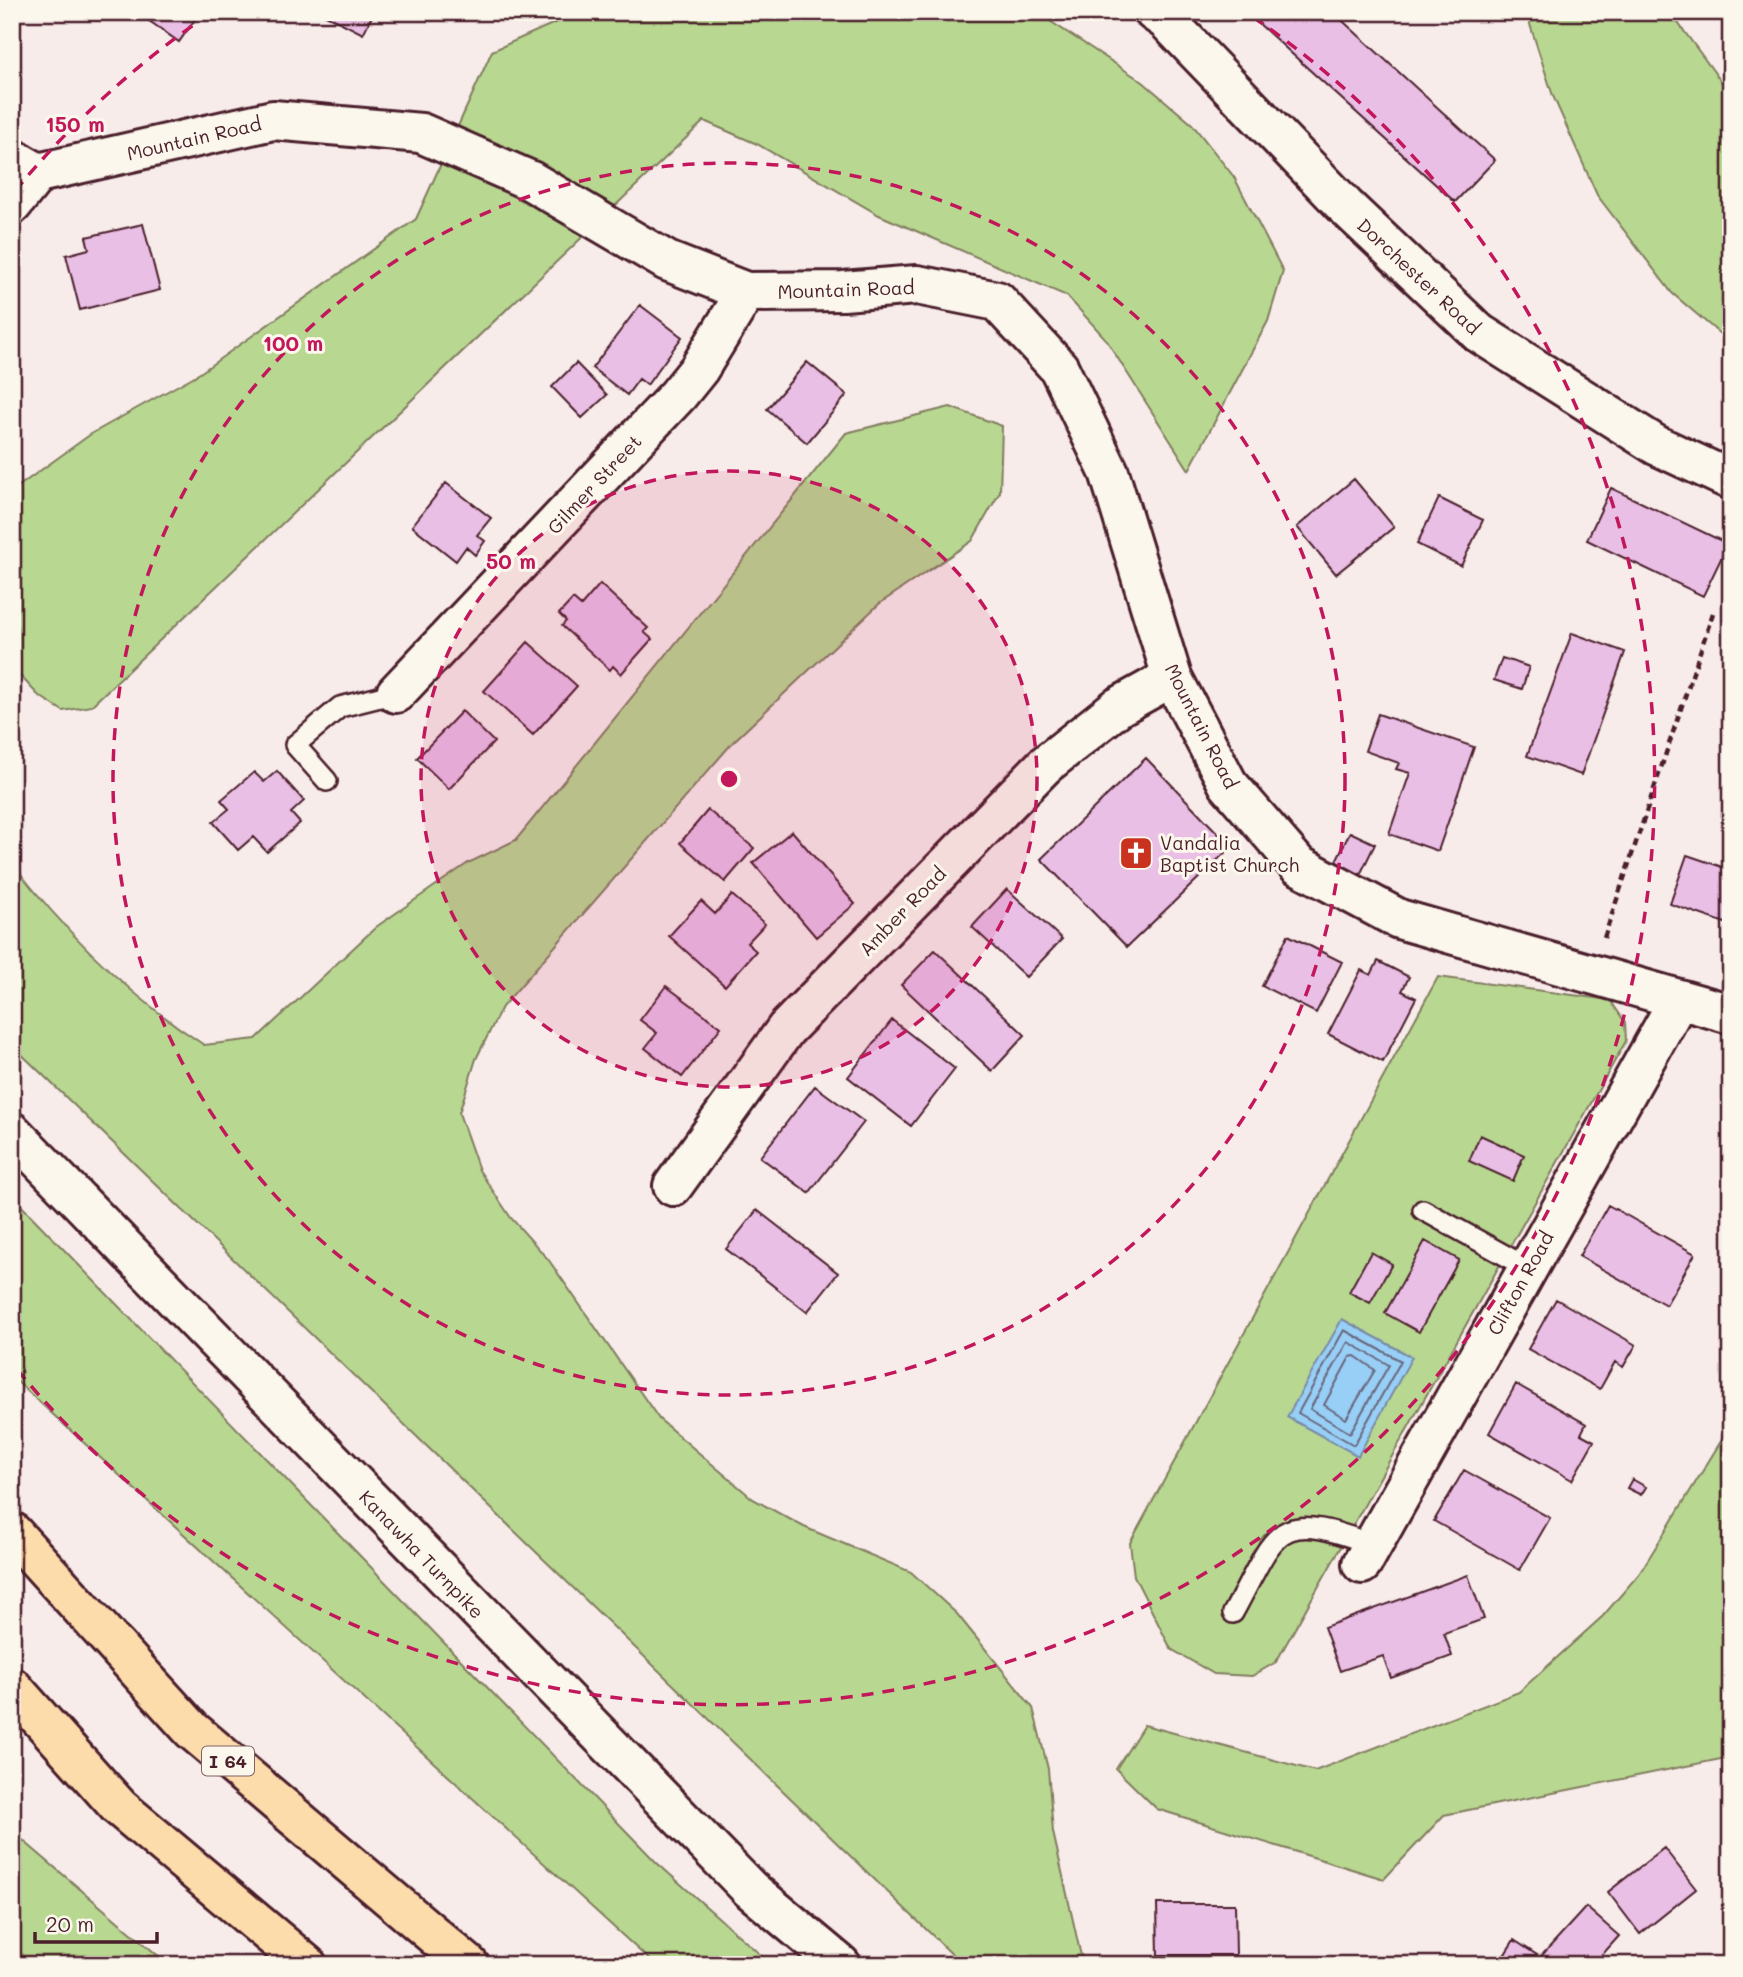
<svg xmlns="http://www.w3.org/2000/svg" width="1743" height="1977" font-family="Mali,sans-serif">
	<rect width="100%" height="100%" fill="#f8eceb"/>
	<filter id="ink" filterUnits="userSpaceOnUse"><feTurbulence type="fractalNoise" baseFrequency=".0143" numOctaves="2"/><feDisplacementMap in="SourceGraphic" scale="14" xChannelSelector="R" yChannelSelector="G"/><feConvolveMatrix kernelMatrix="1 2 1 2 8 2 1 2 1" color-interpolation-filters="sRGB"/></filter>
	<g filter="url(#ink)">
		<path fill="#b8d891" stroke="#817c5e" stroke-width="2" d="M579,12H1036L1143,82L1192,124L1234,177L1283,271L1268,321L1189,470L1105,338L1067,296L879,215L757,144L704,121L91,706L63,711L38,695L12,667V491L91,434L200,373L416,219L492,51Z
			M1526,12H1670L1731,95V339L1721,335L1672,293L1597,195L1553,96Z
			M950,407L1002,426L1000,492L972,541L879,604L734,741L502,1007L476,1059L459,1113L479,1170L511,1218L548,1259L659,1419L753,1499L804,1527L911,1572L957,1614L1033,1708L1048,1769L1053,1832L1083,1965H963L12,1045V863C67,934 129,996 204,1045L256,1039L376,927L468,863L516,840L846,433Z
			M1438,977L1610,1000L1625,1022L1626,1041L1276,1662L1252,1676L1214,1674L1171,1649L1134,1576L1130,1543Z
			M12,1196L657,1863L772,1965H655L12,1377Z
			M1731,1425V1757L1444,1815L1384,1879L1157,1809L1116,1769L1144,1725L1315,1771L1519,1692L1603,1616L1639,1574Z
			M12,1831L169,1965H12Z"/>
		<path fill="#97cff6" stroke="#7889a5" stroke-width="2" d="M1342,1319L1412,1357L1358,1456L1287,1417Z"/>
		<g fill="none" stroke-linecap="round" stroke-linejoin="round">
			<path stroke="#69657c" stroke-width="2" d="M1344,1330L1401,1361L1354,1445L1298,1413Z
				M1348,1342L1389,1365L1350,1433L1310,1409Z
				M1355,1356L1375,1370L1346,1419L1324,1405L1350,1357Z"/>
		</g>
		<path fill="#eabfe6" stroke="#4a1f2b" stroke-width="2" d="M149,12H200L179,42L145,18Z
			M320,12H374L363,34Z
			M1246,12H1333L1495,160L1455,202Z
			M143,224L160,290L80,310L66,255L89,249L86,237Z
			M640,305L682,337L647,385L639,379L627,395L592,368Z
			M807,362L847,395L807,443L767,409Z
			M576,363L607,395L582,418L552,387Z
			M1354,479L1394,527L1336,574L1297,527Z
			M446,483L491,518L477,535L485,541L475,555L466,547L456,561L412,526Z
			M1611,488L1728,544L1703,596L1587,540Z
			M1439,498L1483,520L1461,566L1417,544Z
			M600,584L648,628L644,632L652,639L621,674L613,666L610,670L562,626L566,621L559,614L573,599L581,606Z
			M1572,633L1625,652L1581,775L1527,756Z
			M528,642L577,686L533,735L484,691Z
			M1502,658L1529,667L1522,689L1494,680Z
			M462,711L494,742L449,789L417,758Z
			M1378,714L1474,747L1438,851L1389,834L1410,773L1396,769L1399,763L1365,751Z
			M1146,758L1231,847L1127,947L1041,859Z
			M277,771L304,801L291,813L300,823L267,852L253,837L238,850L213,822L229,809L221,800L254,772L264,782Z
			M708,810L754,848L725,882L680,843Z
			M792,831L855,904L816,937L753,863Z
			M1350,832L1375,844L1358,879L1333,867Z
			M1687,855L1731,870V925L1670,904Z
			M1007,889L1062,939L1026,977L972,927Z
			M732,895L765,924L747,943L756,951L725,986L669,936L701,901L715,914Z
			M1288,935L1342,962L1316,1013L1262,986Z
			M935,950L1025,1035L992,1071L901,985Z
			M1378,961L1409,977L1402,991L1416,998L1383,1062L1328,1034L1361,970L1371,975Z
			M666,986L721,1027L682,1077L645,1048L657,1033L640,1020Z
			M892,1020L955,1069L911,1126L848,1077Z
			M815,1086L864,1122L809,1193L760,1157Z
			M1480,1135L1524,1155L1513,1181L1469,1161Z
			M1608,1205L1695,1254L1666,1305L1579,1256Z
			M757,1210L838,1273L807,1312L726,1249Z
			M1425,1241L1459,1260L1419,1332L1385,1313Z
			M1371,1252L1392,1264L1370,1303L1349,1292Z
			M1556,1299L1636,1345L1623,1367L1615,1362L1600,1389L1528,1349Z
			M1516,1384L1586,1424L1581,1434L1594,1441L1572,1480L1489,1433Z
			M1464,1470L1550,1518L1520,1570L1434,1521Z
			M1632,1479L1646,1487L1641,1495L1627,1488Z
			M1468,1575L1484,1619L1444,1633L1452,1656L1391,1678L1383,1656L1340,1671L1324,1627Z
			M1664,1848L1696,1889L1640,1934L1608,1892Z
			M1157,1904H1235L1236,1955H1158Z
			M1586,1907L1619,1936L1593,1965H1533Z
			M1514,1940L1537,1955L1530,1965H1498Z"/>
		<g fill="none" stroke-linecap="round" stroke-linejoin="round">
			<g stroke="#4a1f2b" stroke-width="24">
				<path id="lane" d="M327,781L295,745L340,707L396,693
					M1423,1210L1528,1268
					M1233,1613C1278,1531 1273,1507 1373,1545"/>
			</g>
			<g stroke="#4a1f2b" stroke-width="44">
				<path id="street" d="M1154,12L1167,21L1346,207L1479,333L1656,445L1731,480
					M12,158L38,173L273,120L421,133L531,181L667,261L746,292L843,291L917,285L997,301L1059,368L1109,472L1172,677L1228,784L1298,865L1399,919L1731,1014
					M12,205L38,173
					M396,693L678,395L699,369L746,292
					M673,1186L786,1029L1045,765L1118,707L1172,677
					M1362,1564L1678,1001"/>
			</g>
			<g stroke="#4a1f2b" stroke-width="44">
				<path id="secondary" d="M12,1132L750,1889L841,1965"/>
			</g>
			<g stroke="#4a1f2b" stroke-width="44">
				<path id="highway" d="M12,1532L192,1730L469,1965
					M12,1687L119,1807L307,1965"/>
			</g>
			<path stroke="#4a1f2b" stroke-width="4.5" stroke-dasharray="7 5" stroke-linecap="butt" d="M1604,938L1713,613"/>
			<use href="#lane" stroke="#fbf7ec" stroke-width="19"/>
			<use href="#street" stroke="#fbf7ec" stroke-width="38"/>
			<use href="#secondary" stroke="#fbf7ec" stroke-width="38"/>
			<use href="#highway" stroke="#fddcac" stroke-width="38"/>
		</g>
	</g>
	<circle cx="729" cy="779" r="308" fill="#c2185b" fill-opacity=".12"/>
	<g fill="none" stroke="#c2185b" stroke-width="3.5" stroke-dasharray="12 9">
		<circle cx="729" cy="779" r="308"/>
		<circle cx="729" cy="779" r="616"/>
		<path d="M15 191A925 925 0 0 1 205 17M1253 17A925 925 0 1 1 15 1367"/>
	</g>
	<defs>
		<g id="church-square" transform="scale(1.75)"><rect x="-9" y="-9" width="18" height="18" rx="4" fill="#c8321e" stroke="#fbf7ec"/><path d="M-1.2-6h2.4v3.5h3.3v2.4h-3.3V6h-2.4V-.1h-3.3v-2.4h3.3Z" fill="#fff"/></g>
	</defs>
	<g fill-rule="evenodd">
		<use href="#church-square" x="1136" y="853"/>
	</g>
	<g text-anchor="middle" dominant-baseline="central" stroke-width="6" stroke-linejoin="round" paint-order="stroke">
		<rect fill="#fbf7ec" stroke="#7f6065" stroke-width="2" x="202" y="1746.5" width="52" height="29" rx="5"/>
		<g font-size="18" font-weight="bold" fill="#4a1f2b">
			<text x="228" y="1761">I 64</text>
		</g>
		<g font-size="19" fill="#4a1f2b" stroke="#fbf7ec">
			<text transform="translate(194 138) rotate(-13)">Mountain Road</text>
			<text transform="translate(1419 276) rotate(43)">Dorchester Road</text>
			<text transform="translate(846 289) rotate(-2)">Mountain Road</text>
			<text transform="translate(594 484) rotate(-47)">Gilmer Street</text>
			<text transform="translate(1202 726) rotate(63)">Mountain Road</text>
			<text transform="translate(902 911) rotate(-46)">Amber Road</text>
			<text transform="translate(1520 1283) rotate(-61)">Clifton Road</text>
			<text transform="translate(422 1554) rotate(46)">Kanawha Turnpike</text>
		</g>
		<g font-size="19" fill="#4a1f2b" stroke="#fbf7ec" text-anchor="start">
			<text x="1160" y="842">Vandalia<tspan x="1160" dy="22">Baptist Church</tspan></text>
		</g>
	</g>
	<circle cx="729" cy="779" r="10" fill="#c2185b" stroke="#fbf7ec" stroke-width="3.5"/>
	<g font-size="21" text-anchor="middle" font-weight="bold" fill="#c2185b" stroke="#fbf7ec" stroke-width="6" stroke-linejoin="round" paint-order="stroke">
		<text x="75" y="132">150 m</text>
		<text x="293" y="351">100 m</text>
		<text x="511" y="569">50 m</text>
	</g>
	<rect width="1743" height="1977" fill="none" stroke="#fbf7ec" stroke-width="42"/>
	<rect x="21" y="21" width="1701" height="1935" fill="none" stroke="#4a1f2b" stroke-width="2.5" filter="url(#ink)"/>
	<path d="M35 1932v10h122v-10" fill="none" stroke="#4a1f2b" stroke-width="3.5"/>
	<text x="46" y="1932" font-size="21" fill="#4a1f2b" stroke="#fbf7ec" stroke-width="5" paint-order="stroke">20 m</text>
</svg>
